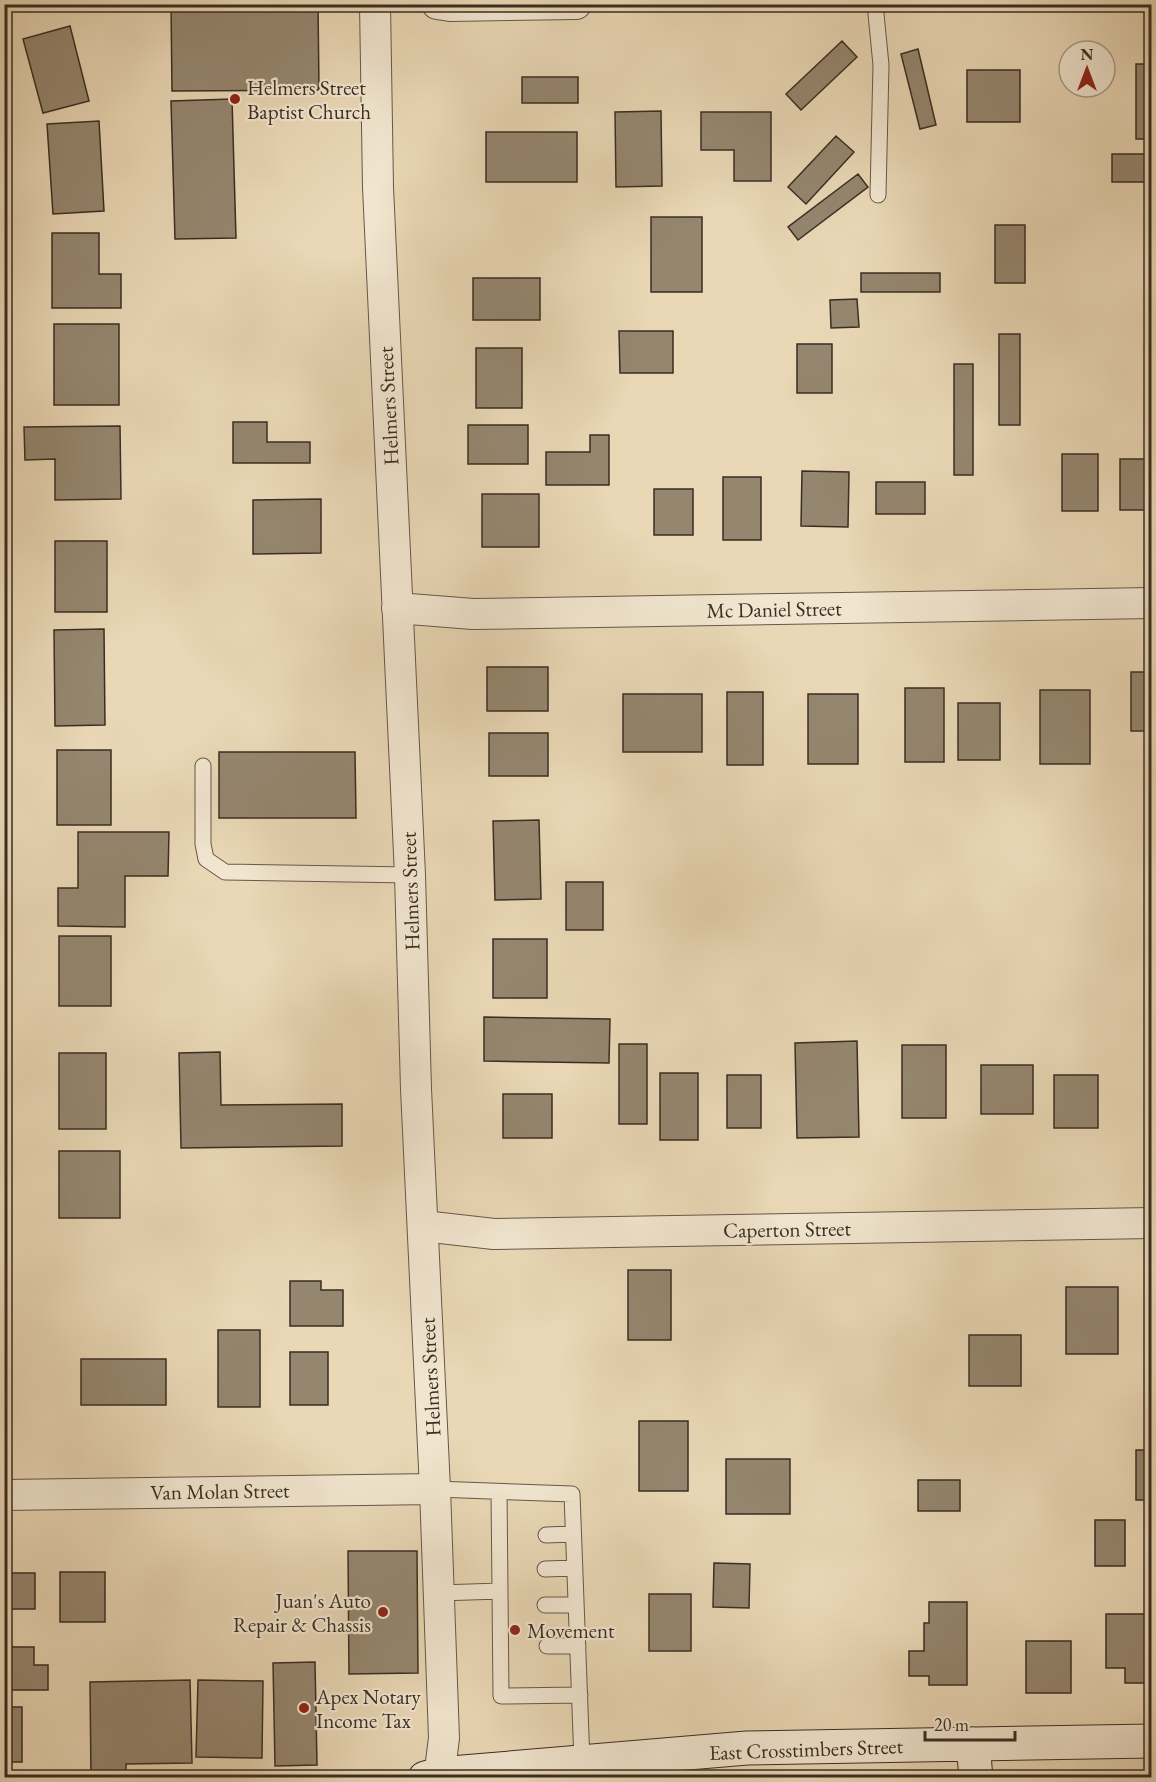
<svg xmlns="http://www.w3.org/2000/svg" width="1156" height="1782" font-family="'EB Garamond',serif">
	<rect width="100%" height="100%" fill="#e9d7b5"/>
	<filter id="stains"><feTurbulence type="fractalNoise" baseFrequency=".00333" numOctaves="4"/><feColorMatrix values="0 0 0 0 .2 0 0 0 0 .09 0 0 0 0 .02 0 0 0 .5 -.17"/></filter>
	<radialGradient id="worn" r=".72"><stop offset=".6" stop-color="#630" stop-opacity="0"/><stop offset="1" stop-color="#630" stop-opacity=".3"/></radialGradient>
	<path fill="#95866f" stroke="#3a2e23" stroke-width="1.5" d="M171,4H318L319,90L172,91Z
		M70,26L89,101L43,113L23,39Z
		M842,41L857,57L801,110L786,94Z
		M918,49L936,125L920,129L901,54Z
		M1136,64H1152V139H1136Z
		M967,70H1020V122H967Z
		M522,77H578V103H522Z
		M232,99L236,238L175,239L171,101Z
		M661,111L662,186L616,187L615,112Z
		M701,112H771V181H734V150H701Z
		M99,121L104,211L53,214L47,124Z
		M486,132H577V182H486Z
		M836,136L854,152L806,204L788,187Z
		M1112,154H1145V182H1112Z
		M858,174L868,187L798,240L788,227Z
		M651,217H702V292H651Z
		M995,225H1025V283H995Z
		M52,233H99V274H121V308H52Z
		M861,273H940V292H861Z
		M473,278H540V320H473Z
		M857,299L859,327L831,328L830,300Z
		M54,324H119V405H54Z
		M619,331H673V373H620Z
		M999,334H1020V425H999Z
		M797,344H832V393H797Z
		M476,348H522V408H476Z
		M954,364H973V475H954Z
		M233,422H267V442H310V463H233Z
		M468,425H528V464H468Z
		M120,426L121,499L55,500V459L25,460L24,427Z
		M590,435H609V485H546V452H590Z
		M1062,454H1098V511H1062Z
		M1120,459H1152V510H1120Z
		M802,471L849,472L848,527L801,526Z
		M723,477H761V540H723Z
		M876,482H925V514H876Z
		M654,489H693V535H654Z
		M482,494H539V547H482Z
		M321,499V553L253,554V500Z
		M55,541H107V612H55Z
		M104,629L105,725L55,726L54,630Z
		M487,667H548V711H487Z
		M1131,672H1152V731H1131Z
		M905,688H944V762H905Z
		M1040,690H1090V764H1040Z
		M727,692H763V765H727Z
		M623,694H702V752H623Z
		M808,694H858V764H808Z
		M958,703H1000V760H958Z
		M489,733H548V776H489Z
		M57,750H111V825H57Z
		M219,752H355L356,818H219Z
		M539,820L541,899L495,900L493,821Z
		M78,832H169L168,876H125V927L58,926V888H78Z
		M566,882H603V930H566Z
		M59,936H111V1006H59Z
		M493,939H547V998H493Z
		M484,1017L610,1019L609,1063L484,1061Z
		M857,1041L859,1137L797,1138L795,1043Z
		M619,1044H647V1124H619Z
		M902,1045H946V1118H902Z
		M220,1052L221,1105L342,1104V1146L181,1148L179,1053Z
		M59,1053H106V1129H59Z
		M981,1065H1033V1114H981Z
		M660,1073H698V1140H660Z
		M727,1075H761V1128H727Z
		M1054,1075H1098V1128H1054Z
		M503,1094H552V1138H503Z
		M59,1151H120V1218H59Z
		M628,1270H671V1340H628Z
		M290,1281H321V1290H343V1326H290Z
		M1066,1287H1118V1354H1066Z
		M218,1330H260V1407H218Z
		M969,1335H1021V1386H969Z
		M290,1352H328V1405H290Z
		M81,1359H166V1405H81Z
		M639,1421H688V1491H639Z
		M1136,1450H1152V1500H1136Z
		M726,1459H790V1514H726Z
		M918,1480H960V1511H918Z
		M1095,1520H1125V1566H1095Z
		M348,1551H417L418,1673L349,1674Z
		M714,1563L750,1564L749,1608L713,1607Z
		M60,1572H105V1622H60Z
		M4,1573H35V1609H4Z
		M649,1594H691V1651H649Z
		M929,1602H967V1685H929V1676H909V1651H924V1623H929Z
		M1106,1614H1152V1683H1125V1668H1106Z
		M1026,1641H1071V1693H1026Z
		M4,1647H34V1665H48V1690H4Z
		M315,1662L317,1765L275,1766L273,1663Z
		M190,1680L192,1763L126,1764V1778H91L90,1682Z
		M198,1680L263,1681L262,1758L196,1757Z
		M4,1707H22V1762H4Z"/>
	<g fill="none" stroke-linecap="round" stroke-linejoin="round">
		<g stroke="#665848" stroke-width="17">
			<path id="service" d="M875,4L881,65L878,195
				M203,766V844L206,859L225,872L410,875
				M435,1489L572,1494L582,1762
				M499,1492L500,1591
				M546,1535L573,1534
				M545,1569L575,1568
				M439,1593L500,1591L501,1696L580,1695
				M545,1605H576
				M547,1646H578"/>
		</g>
		<g stroke="#665848" stroke-width="32">
			<path id="minor" d="M375,4L378,187L410,875L416,1089L435,1489L444,1738L439,1778
				M437,4L450,6L576,4
				M397,608L473,614L1152,603
				M423,1226L494,1234L1152,1223
				M4,1495L435,1489"/>
		</g>
		<g stroke="#3a2e23" stroke-width="35">
			<path id="secondary" d="M973,1744L976,1778
				M425,1778L439,1774L747,1748L1152,1741"/>
		</g>
		<use href="#service" stroke="#f1e5cf" stroke-width="15"/>
		<use href="#minor" stroke="#f1e5cf" stroke-width="30"/>
		<use href="#secondary" stroke="#f1e5cf" stroke-width="33"/>
	</g>
	<g fill="#8f2418" stroke="#f1e5cf" stroke-width="2">
		<circle cx="235" cy="99" r="6"/>
		<circle cx="383" cy="1612" r="6"/>
		<circle cx="515" cy="1630" r="6"/>
		<circle cx="304" cy="1708" r="6"/>
	</g>
	<g text-anchor="middle" dominant-baseline="central" stroke-width="4.5" stroke-linejoin="round" paint-order="stroke">
		<g font-size="21" fill="#3a2e23" stroke="#f1e5cf" text-anchor="start">
			<text x="247" y="87">Helmers Street<tspan x="247" dy="24">Baptist Church</tspan></text>
			<text x="371" y="1600" text-anchor="end">Juan's Auto<tspan x="371" dy="24">Repair &amp; Chassis</tspan></text>
			<text x="527" y="1630">Movement</text>
			<text x="316" y="1696">Apex Notary<tspan x="316" dy="24">Income Tax</tspan></text>
		</g>
		<g font-size="21" fill="#3a2e23" stroke="#f1e5cf">
			<text transform="translate(388 406) rotate(-93)">Helmers Street</text>
			<text transform="translate(774 609) rotate(-1)">Mc Daniel Street</text>
			<text transform="translate(410 891) rotate(-92)">Helmers Street</text>
			<text transform="translate(787 1229) rotate(-1)">Caperton Street</text>
			<text transform="translate(430 1377) rotate(-93)">Helmers Street</text>
			<text transform="translate(220 1491) rotate(-1)">Van Molan Street</text>
			<text transform="translate(806 1749) rotate(-2)">East Crosstimbers Street</text>
		</g>
	</g>
	<rect width="1156" height="1782" fill="none" stroke="#e9d7b5" stroke-width="24"/>
	<rect x="6" y="6" width="1144" height="1770" fill="none" stroke="#3a2e23" stroke-width="3"/>
	<rect x="12" y="12" width="1132" height="1758" fill="none" stroke="#3a2e23" stroke-width="1.5"/>
	<g transform="translate(1087 69)"><circle r="28" fill="#f1e5cf" stroke="#a89c8a" stroke-width="1.5"/>
	<path d="M0-4.5L10 22L0 15L-10 22Z" fill="#8f2418"/>
	<text y="-9" font-size="16" font-weight="bold" text-anchor="middle" fill="#3a2e23">N</text>
	</g>
	<path d="M925 1731v9h90v-9" fill="none" stroke="#3a2e23" stroke-width="3"/>
	<text x="934" y="1731" font-size="18" fill="#3a2e23" stroke="#f1e5cf" stroke-width="4.5" paint-order="stroke">20 m</text>
	<rect width="100%" height="100%" filter="url(#stains)"/>
	<rect width="100%" height="100%" fill="url(#worn)"/>
</svg>
